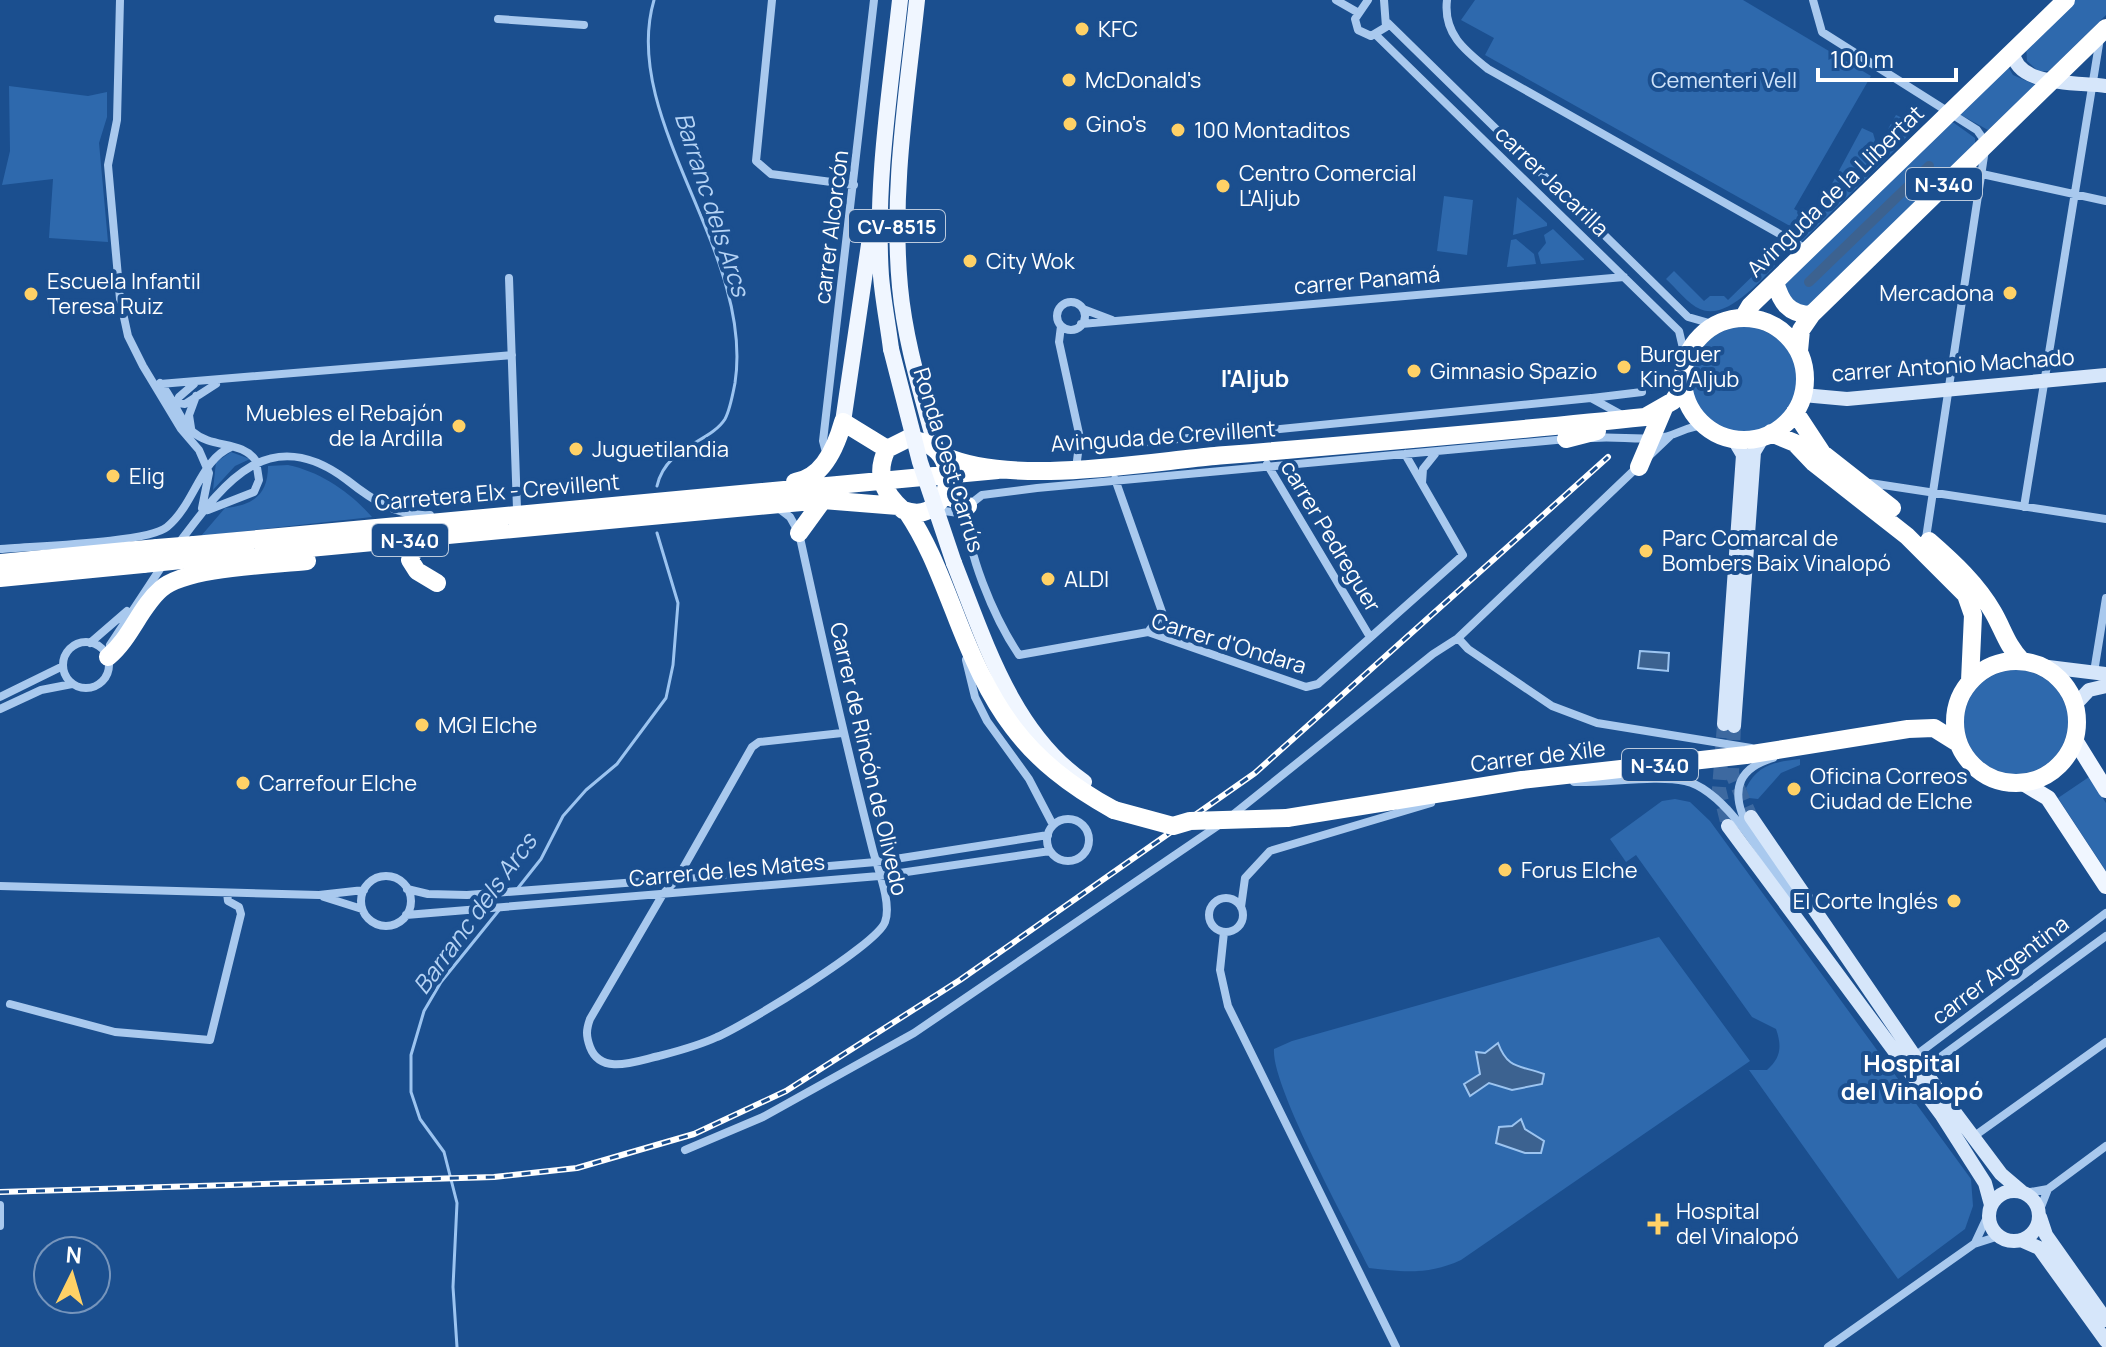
<svg xmlns="http://www.w3.org/2000/svg" width="2106" height="1347" font-family="Manrope,sans-serif">
	<rect width="100%" height="100%" fill="#1b4f8f"/>
	<path fill="#2e69ad" d="M1475,0H1743L1871,76L1794,209L1813,219L1862,128L1873,133L1875,140L1868,154L1872,156L1881,143L1887,141L1898,147L1801,242L1793,238L1797,230L1485,55L1494,38L1461,20Z
		M2073,0H2106V15L2049,71H2038L2027,61L2026,45Z
		M2007,65L2013,75L2036,85L1988,130L1961,115V110Z
		M9,86L88,96L107,92V117L99,143L108,242L49,238L53,179L2,185L10,151Z
		M1896,115L1917,125L1902,142L1890,135L1888,129Z
		M1947,123H1954L1975,138V146L1806,310L1792,312L1784,285Z
		M1444,196L1473,200L1467,255L1437,251Z
		M1517,197L1547,223V226L1513,235Z
		M1553,229L1584,259V260L1541,264L1538,253L1546,243L1544,235Z
		M1516,239L1534,254L1536,264L1507,267L1511,240Z
		M1769,260L1775,266C1759,282 1726,321 1700,309C1688,304 1676,288 1666,279L1674,271L1704,301L1710,296H1724L1728,300Z
		M1691 380a53 53 0 1 1 106 0a53 53 0 1 1-106 0Z
		M231,452L250,459L235,466L213,490L216,462Z
		M288,465C321,472 350,492 372,517L201,536L225,508C252,505 268,496 268,466Z
		M1964 722a52 52 0 1 1 104 0a52 52 0 1 1-104 0Z
		M1800,759V765L1781,773L1758,799L1749,798L1746,788C1758,764 1775,762 1800,759Z
		M2089,777L2106,803V871L2058,798Z
		M1675,799L1690,802L1710,821L1971,1179L1973,1206L1965,1229L1898,1279L1749,1070H1767C1781,1058 1782,1046 1776,1029L1752,1017L1636,855L1626,862L1610,839L1662,801Z
		M1659,937L1750,1061L1461,1260C1429,1275 1404,1272 1369,1268C1349,1227 1271,1086 1274,1049L1292,1041Z"/>
	<path fill="#3c6290" stroke="#9cc4f0" stroke-width="2" d="M1640,651L1669,653L1668,671L1638,668Z
		M1498,1043C1508,1070 1520,1065 1544,1074L1542,1084L1512,1090L1489,1083L1470,1096L1464,1084L1480,1074L1476,1052L1485,1053Z
		M1521,1119L1525,1129L1544,1141L1541,1153H1525L1496,1143L1499,1127L1512,1126Z"/>
	<g fill="none" stroke-linecap="round" stroke-linejoin="round">
		<path stroke="#9cc4f0" stroke-width="3" d="M654,0C619,119 755,253 735,383C733,393 730,410 725,419C710,443 666,446 657,486
			M518,888L541,859L563,816L586,790L617,764L666,698L673,665L678,603L657,533
			M457,1347L453,1287L457,1203L444,1152L420,1119L411,1092V1055L424,1011L441,982L500,909"/>
		<path stroke="#3c6290" stroke-width="10" d="M1809,282L1929,166"/>
		<path stroke="#3d69a0" stroke-width="14" stroke-dasharray="14 7" stroke-linecap="butt" d="M1724,724L1719,789L1728,826
			M1734,726L1732,774L1751,817"/>
		<path stroke="#a9c9ee" stroke-width="8" d="M120,0L117,120L108,165L120,299L128,336L143,366L181,429L199,450L209,473L202,508
			M772,0L756,161L771,174L854,185
			M1336,0L1357,12
			M1368,0L1355,19L1358,30L1371,36L1386,27L1384,0
			M1447,0C1443,33 1464,50 1488,69L1808,250
			M1813,0L1822,32L1977,130L1986,143L1926,538
			M498,19L584,25
			M1388,23L1688,317L1716,325
			M1377,36L1679,331L1686,361
			M1982,174L2106,201
			M509,278L517,509
			M1057 316a14 14 0 1 1 28 0a14 14 0 1 1-28 0Z
			M1083,309L1112,320
			M1081,324L1624,277
			M1061,326L1059,342L1080,438L1076,468
			M160,383C173,397 179,420 193,432C212,449 242,440 256,461L259,480L254,492L208,510
			M160,384L512,355
			M1592,398L1642,392
			M172,402L185,404L216,384
			M175,407L179,397L194,384
			M191,428L189,415L196,396
			M1670,436L1458,638L1468,649L1552,706L1597,723L1751,748
			M1080,438L1090,445L1108,446L1591,398L1622,415
			M1593,438C1614,436 1636,440 1657,438C1676,437 1684,426 1706,425
			M1405,454L1463,555L1318,684L1306,687L1148,632L1019,655C996,621 962,546 968,506L982,495L1037,488L1567,439
			M827,456L823,441L874,0
			M1267,464L1370,637
			M1115,479L1172,640
			M1422,483L1423,469L1435,454
			M1870,483L2106,519
			M777,507L790,517L799,533C822,639 846,745 873,851C878,869 892,904 885,922C877,945 745,1025 717,1037C698,1046 678,1051 659,1056C636,1061 601,1076 590,1047C586,1036 586,1030 590,1019L663,894L677,879L752,747L759,742L842,733
			M2024,507L2100,38
			M937,510L966,514
			M179,543C224,483 268,421 347,480C371,499 397,517 430,515
			M0,549C31,546 148,543 167,527C195,504 200,460 231,447
			M1148,632L1162,613
			M63 665a23 23 0 1 1 46 0a23 23 0 1 1-46 0Z
			M90,643L127,611
			M110,645L164,563
			M966,660L975,697L987,721L1029,779L1053,825
			M2094,672L2106,598
			M0,697L63,666
			M0,709L41,690L72,684
			M1773,758C1693,781 1773,863 1798,897
			M1574,782C1607,783 1656,775 1685,781C1728,790 1772,872 1797,907
			M1230,817L1433,654L1458,638
			M1047 840a21 21 0 1 1 42 0a21 21 0 1 1-42 0Z
			M361 901a25 25 0 1 1 50 0a25 25 0 1 1-50 0Z
			M0,886L319,895L364,890
			M407,889L428,894L467,895L677,879L876,862L1048,835
			M324,897L362,909
			M1209 915a17 17 0 1 1 34 0a17 17 0 1 1-34 0Z
			M1241,907L1245,878L1270,851L1431,803
			M406,915L879,876L1050,851
			M1224,932L1220,970L1228,1006L1396,1347
			M10,1004L115,1032L210,1040L241,914L239,907L228,901L227,893
			M1915,1056L2106,913
			M1924,1069L2106,936
			M1973,1137L2106,1042
			M685,1150L763,1117L914,1033L1219,825
			M2025,1193L2048,1189L2106,1146
			M0,1205V1226
			M2039,1212L2048,1189
			M1975,1243L1989,1213
			M1828,1347L1974,1244L1999,1236"/>
		<path stroke="#d6e6fa" stroke-width="14" d="M2013,51C2015,87 2077,82 2106,86
			M1803,395L1847,399L2106,375
			M2040,666L2106,674
			M2075,705L2089,690L2106,686
			M1724,724L1743,455L1733,438
			M1734,726L1754,452L1763,437
			M1751,817L1935,1086L2001,1174L2021,1191
			M1728,826L1941,1114L1985,1183L1991,1205
			M1989 1216a25 25 0 1 1 50 0a25 25 0 1 1-50 0Z
			M2040,1217L2046,1235L2106,1320
			M2021,1240L2039,1248L2106,1341"/>
		<path stroke="#f0f6ff" stroke-width="16" d="M917,0C907,95 891,191 900,287C905,342 922,395 936,448
			M891,349C888,325 883,300 881,276C875,184 890,92 900,0
			M843,422L873,217
			M954,563C985,641 1012,732 1084,782
			M2075,740L2106,790
			M2023,783L2048,798L2106,886"/>
		<path stroke="#fff" stroke-width="18" d="M1775,282C1781,302 1788,314 1811,315
			M1743,318L1750,306L2066,0
			M1683 379a61 61 0 1 1 122 0a61 61 0 1 1-122 0Z
			M1799,351L1801,330L1812,314L2106,28
			M1795,412L1822,453L1892,508
			M1771,433L1795,443L1814,463L1907,536L1966,595L1973,615L1970,681
			M907,439C939,442 953,462 945,494C935,510 922,517 903,510C883,493 875,473 887,449Z
			M1566,439L1597,431
			M944,456C1013,486 1139,463 1215,456C1358,444 1502,432 1645,417L1673,401L1684,385
			M1639,467L1664,408
			M795,482C823,478 836,447 843,422L887,449
			M945,494L968,506
			M907,512C928,543 940,576 954,611C991,707 1021,759 1114,810
			M799,533L823,500
			M1929,541C1953,562 1977,584 1993,612C2003,629 2007,646 2022,661
			M430,544L414,550L410,560L417,571L437,583
			M194,545L998,470
			M191,559L823,500L898,506
			M0,563L157,548
			M0,578L143,564
			M108,657C131,638 140,607 161,589C186,567 272,565 307,561
			M1955 722a61 61 0 1 1 122 0a61 61 0 1 1-122 0Z
			M1287,818L1522,780L1746,755L1908,729L1934,728L1958,743"/>
		<g stroke="#fff" stroke-width="6">
			<path id="rail" d="M0,1192L494,1177L577,1168L694,1134L786,1091L960,980L1255,773L1608,457"/>
		</g>
		<use href="#rail" stroke="#1b4f8f" stroke-width="3" stroke-dasharray="9" stroke-linecap="butt"/>
		<path stroke="#f0f6ff" stroke-width="16" d="M891,349L920,462L954,563"/>
		<path stroke="#fff" stroke-width="18" d="M157,548L194,545
			M143,564L191,559
			M1114,810L1173,826L1190,821L1287,818"/>
	</g>
	<g fill="#ffd166" stroke="#1b4f8f" stroke-width="3">
		<circle cx="1082" cy="29" r="8"/>
		<circle cx="1069" cy="80" r="8"/>
		<circle cx="1070" cy="124" r="8"/>
		<circle cx="1178" cy="130" r="8"/>
		<circle cx="1223" cy="186" r="8"/>
		<circle cx="970" cy="261" r="8"/>
		<circle cx="2010" cy="293" r="8"/>
		<circle cx="31" cy="294" r="8"/>
		<circle cx="1624" cy="367" r="8"/>
		<circle cx="1414" cy="371" r="8"/>
		<circle cx="459" cy="426" r="8"/>
		<circle cx="576" cy="449" r="8"/>
		<circle cx="113" cy="476" r="8"/>
		<circle cx="1646" cy="551" r="8"/>
		<circle cx="1048" cy="579" r="8"/>
		<circle cx="422" cy="725" r="8"/>
		<circle cx="243" cy="783" r="8"/>
		<circle cx="1794" cy="789" r="8"/>
		<circle cx="1505" cy="870" r="8"/>
		<circle cx="1954" cy="901" r="8"/>
		<path d="M1654 1212h8v8h8v8h-8v8h-8v-8h-8v-8h8z"/>
	</g>
	<g text-anchor="middle" dominant-baseline="central" stroke-width="8" stroke-linejoin="round" paint-order="stroke">
		<g fill="#1b4f8f" stroke="#bbcadd" stroke-width="2">
			<rect x="1906" y="168" width="76" height="32" rx="6"/>
			<rect x="849" y="210" width="96" height="32" rx="6"/>
			<rect x="372" y="524" width="76" height="32" rx="6"/>
			<rect x="1622" y="749" width="76" height="32" rx="6"/>
		</g>
		<g font-size="20" font-weight="bold" fill="#fff">
			<text x="1944" y="184">N-340</text>
			<text x="897" y="226">CV-8515</text>
			<text x="410" y="540">N-340</text>
			<text x="1660" y="765">N-340</text>
		</g>
		<g font-size="22" fill="#fff" stroke="#1b4f8f" text-anchor="start">
			<text x="1098" y="29">KFC</text>
			<text x="1085" y="80">McDonald's</text>
			<text x="1086" y="124">Gino's</text>
			<text x="1194" y="130">100 Montaditos</text>
			<text x="1239" y="173">Centro Comercial<tspan x="1239" dy="25">L'Aljub</tspan></text>
			<text x="986" y="261">City Wok</text>
			<text x="47" y="281">Escuela Infantil<tspan x="47" dy="25">Teresa Ruiz</tspan></text>
			<text x="1994" y="293" text-anchor="end">Mercadona</text>
			<text x="1640" y="354">Burguer<tspan x="1640" dy="25">King Aljub</tspan></text>
			<text x="1430" y="371">Gimnasio Spazio</text>
			<text x="443" y="413" text-anchor="end">Muebles el Rebajón<tspan x="443" dy="25">de la Ardilla</tspan></text>
			<text x="592" y="449">Juguetilandia</text>
			<text x="129" y="476">Elig</text>
			<text x="1662" y="538">Parc Comarcal de<tspan x="1662" dy="25">Bombers Baix Vinalopó</tspan></text>
			<text x="1064" y="579">ALDI</text>
			<text x="438" y="725">MGI Elche</text>
			<text x="1810" y="776">Oficina Correos<tspan x="1810" dy="25">Ciudad de Elche</tspan></text>
			<text x="259" y="783">Carrefour Elche</text>
			<text x="1521" y="870">Forus Elche</text>
			<text x="1938" y="901" text-anchor="end">El Corte Inglés</text>
			<text x="1676" y="1211">Hospital<tspan x="1676" dy="25">del Vinalopó</tspan></text>
		</g>
		<g font-size="22" fill="#cfe3fa" stroke="#1b4f8f">
			<text x="1724" y="80">Cementeri Vell</text>
		</g>
		<g font-size="22" fill="#fff" stroke="#1b4f8f">
			<text transform="translate(1552 181) rotate(44)">carrer Jacarilla</text>
			<text transform="translate(1835 191) rotate(-44)">Avinguda de la Llibertat</text>
			<text transform="translate(831 227) rotate(-83)">carrer Alcorcón</text>
			<text transform="translate(1367 280) rotate(-5)">carrer Panamá</text>
			<text transform="translate(1953 365) rotate(-4)">carrer Antonio Machado</text>
			<text transform="translate(1163 436) rotate(-4)">Avinguda de Crevillent</text>
			<text transform="translate(949 460) rotate(73)">Ronda Oest Carrús</text>
			<text transform="translate(497 492) rotate(-5)">Carretera Elx - Crevillent</text>
			<text transform="translate(1331 536) rotate(59)">carrer Pedreguer</text>
			<text transform="translate(1229 643) rotate(17)">Carrer d'Ondara</text>
			<text transform="translate(1538 756) rotate(-7)">Carrer de Xile</text>
			<text transform="translate(869 759) rotate(77)">Carrer de Rincón de Olivedo</text>
			<text transform="translate(727 870) rotate(-5)">Carrer de les Mates</text>
			<text transform="translate(2000 970) rotate(-37)">carrer Argentina</text>
		</g>
		<g font-size="24" font-style="italic" fill="#b5d3f5" stroke="#1b4f8f">
			<text transform="translate(713 204) rotate(72)">Barranc dels Arcs</text>
			<text transform="translate(474 913) rotate(-54)">Barranc dels Arcs</text>
		</g>
		<g font-size="24" font-weight="bold" fill="#fff" stroke="#1b4f8f">
			<text x="1255" y="377">l'Aljub</text>
			<text x="1912" y="1062">Hospital<tspan x="1912" dy="28">del Vinalopó</tspan></text>
		</g>
	</g>
	<g transform="translate(72 1275) rotate(5)"><circle r="38" fill="#1b4f8f" stroke="#7695bc" stroke-width="2"/>
	<path d="M0-6L14 30L0 20L-14 30Z" fill="#ffd166"/>
	<text y="-12" font-size="22" font-weight="bold" text-anchor="middle" fill="#ffffff">N</text>
	</g>
	<path d="M1818 68v12h138v-12" fill="none" stroke="#ffffff" stroke-width="4"/>
	<text x="1830" y="68" font-size="24" fill="#ffffff" stroke="#1b4f8f" stroke-width="6" paint-order="stroke">100 m</text>
</svg>
